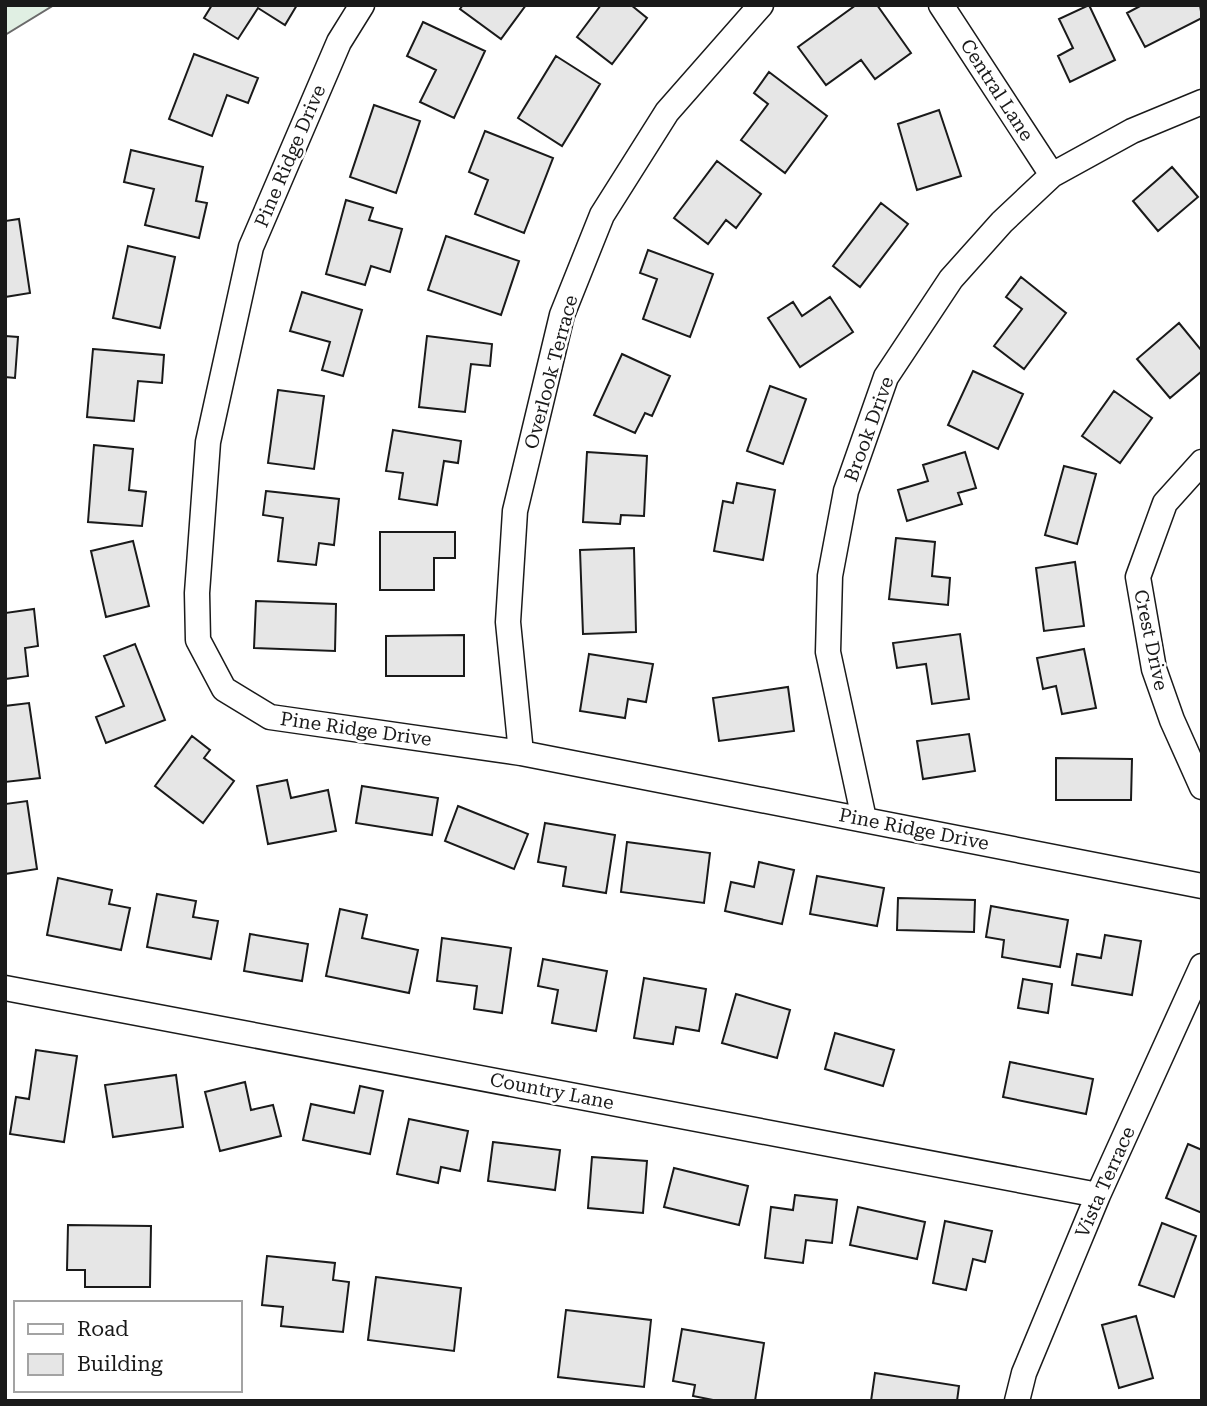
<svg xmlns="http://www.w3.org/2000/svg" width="1207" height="1406" font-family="'Roboto Serif',serif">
	<rect width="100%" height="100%" fill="#fff"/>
	<path fill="#e0efe3" stroke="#6a6a6a" stroke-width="2" d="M5,5H54L5,35Z"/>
	<path fill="#e6e6e6" stroke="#1a1a1a" stroke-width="2" d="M212,5H297L285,25L258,8L238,39L204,18Z
		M463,5H526L501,39L460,9Z
		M601,5H631L647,18L612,64L577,37Z
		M856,5H877L911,53L875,79L861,60L826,85L798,47Z
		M1089,5L1115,60L1070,82L1058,56L1073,48L1059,19Z
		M1142,5H1200L1202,18L1145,47L1127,13Z
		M423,22L485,51L454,118L420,102L436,70L407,56Z
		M194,54L258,78L248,103L227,95L212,136L169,119Z
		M556,56L600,84L562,146L518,118Z
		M769,72L827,116L785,173L741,140L768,104L754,93Z
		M374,105L420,121L396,193L350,177Z
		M939,110L961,176L917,190L898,124Z
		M485,131L553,158L524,233L475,214L488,180L469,172Z
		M131,150L203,167L196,201L207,203L199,238L145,225L154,189L124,182Z
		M717,161L761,194L736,228L726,220L708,244L674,218Z
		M1172,167L1198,197L1158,231L1133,201Z
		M346,200L373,208L369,220L402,229L390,272L371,266L365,285L326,274Z
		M881,203L908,224L860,287L833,266Z
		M19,219L30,293L5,297V221Z
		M446,236L519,261L501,315L428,290Z
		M128,246L175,257L160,328L113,318Z
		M648,250L713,274L690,337L643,319L657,279L640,273Z
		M1021,277L1066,313L1024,369L994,346L1022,309L1006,297Z
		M302,292L362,310L343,376L322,370L330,342L290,331Z
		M830,297L853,332L800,367L768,318L793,302L802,316Z
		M1179,323L1202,351V371L1170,398L1137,359Z
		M5,336L18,337L15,378L5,377Z
		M427,336L492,344L490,366L471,364L465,412L419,407Z
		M93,349L164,355L162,383L138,381L134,421L87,417Z
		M622,354L670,376L652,416L645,413L635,433L594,415Z
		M973,371L1023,394L998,449L948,425Z
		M770,386L806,399L783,464L747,451Z
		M278,390L324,396L314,469L268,463Z
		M1114,391L1152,418L1120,463L1082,436Z
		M393,430L461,441L458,463L444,461L437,505L399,499L403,473L386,471Z
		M94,445L133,449L129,490L146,492L142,526L88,522Z
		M587,452L647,456L644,516L621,515L620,524L583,522Z
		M965,452L976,488L958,493L962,504L907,521L898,490L928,481L923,465Z
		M1064,466L1096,474L1077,544L1045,535Z
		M737,483L775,490L763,560L714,551L723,501L733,503Z
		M266,491L339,499L334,545L319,543L316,565L278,561L283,518L263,515Z
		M380,532H455V558H434V590H380Z
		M896,538L935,542L932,576L950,578L948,605L889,599Z
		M133,541L149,606L106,617L91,551Z
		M634,548L636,632L583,634L580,550Z
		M1075,562L1084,626L1044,631L1036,568Z
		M256,601L336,604L335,651L254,648Z
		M34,609L38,646L25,648L28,676L5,679V613Z
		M960,634L969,699L932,704L926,664L897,668L893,643Z
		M464,635V676H386V636Z
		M135,644L165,720L106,743L96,717L124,706L104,656Z
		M1084,649L1096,708L1062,714L1056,686L1043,689L1037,658Z
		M589,654L653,664L646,702L628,699L625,718L580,711Z
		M788,687L794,731L719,741L713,698Z
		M29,703L40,778L5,782V706Z
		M969,734L975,771L923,779L917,741Z
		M192,736L210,750L204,758L234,781L203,823L155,786Z
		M1056,758L1132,759L1131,800H1056Z
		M287,780L291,798L328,790L336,831L268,844L257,786Z
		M362,786L438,798L432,835L356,823Z
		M27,801L37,869L5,874V804Z
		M458,806L528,834L514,869L445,841Z
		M545,823L615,835L606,893L563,886L566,867L538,862Z
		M627,842L710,853L704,903L621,892Z
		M759,862L794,870L782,924L725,911L731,882L754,887Z
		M817,876L884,888L877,926L810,914Z
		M58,878L112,890L109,904L130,908L121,950L47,935Z
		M157,894L196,901L193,917L218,921L211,959L147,947Z
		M898,898L975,900L974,932L897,930Z
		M991,906L1068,920L1060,967L1002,957L1004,940L986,937Z
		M340,909L367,915L362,938L418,950L409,993L326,976Z
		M250,934L308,944L302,981L244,971Z
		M1105,935L1141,941L1132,995L1072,985L1077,954L1101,958Z
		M442,938L511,948L502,1013L474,1009L477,986L437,981Z
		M543,959L607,971L596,1031L552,1023L558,990L538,986Z
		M644,978L706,989L699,1031L676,1027L673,1044L634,1038Z
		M1023,979L1052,984L1048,1013L1018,1008Z
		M736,994L790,1010L777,1058L722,1043Z
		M835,1033L894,1050L883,1086L825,1069Z
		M36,1050L77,1056L64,1142L10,1134L16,1097L29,1099Z
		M1010,1062L1093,1079L1086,1114L1003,1097Z
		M176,1075L183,1127L113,1137L105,1085Z
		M245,1082L251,1110L273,1105L281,1136L220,1151L205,1092Z
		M360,1086L383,1091L370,1154L303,1140L311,1104L354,1113Z
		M409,1119L468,1131L460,1171L441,1167L438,1183L397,1174Z
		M493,1142L560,1150L555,1190L488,1181Z
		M1188,1144L1202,1150V1213L1166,1198Z
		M592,1157L647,1161L643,1213L588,1208Z
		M674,1168L748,1186L739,1225L664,1207Z
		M795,1195L837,1200L832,1243L806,1240L803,1263L765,1258L771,1207L793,1210Z
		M858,1207L925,1222L917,1259L850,1245Z
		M945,1221L992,1231L985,1262L973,1259L966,1290L933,1283Z
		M1162,1223L1196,1236L1174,1297L1139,1285Z
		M68,1225L151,1226L150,1287H85V1270H67Z
		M267,1256L335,1263L333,1280L349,1282L343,1332L281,1326L283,1307L262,1305Z
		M376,1277L461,1288L454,1351L368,1340Z
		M566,1310L651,1320L644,1387L558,1377Z
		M1136,1316L1153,1378L1119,1388L1102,1325Z
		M682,1329L764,1343L755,1401H718L693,1396L695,1385L673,1381Z
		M875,1373L959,1386L957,1401H871Z"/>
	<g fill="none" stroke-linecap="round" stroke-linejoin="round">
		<g stroke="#1a1a1a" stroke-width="27">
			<path id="street" d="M362,5L339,42L251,247L208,442L197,593L198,640L224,689L270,717L521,753L1202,886
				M941,5L1052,175
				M1202,462L1165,503L1138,577L1154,669L1172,720L1202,787
				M521,753L508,622L515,511L562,315L602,215L667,112L761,5
				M864,819L828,652L830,576L846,491L886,377L951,279L1002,222L1052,175L1132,131L1202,102
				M5,988L1098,1195
				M1017,1401L1024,1373L1098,1195L1202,966"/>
		</g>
		<use href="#street" stroke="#fff" stroke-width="24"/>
	</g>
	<g text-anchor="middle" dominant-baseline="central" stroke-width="5" stroke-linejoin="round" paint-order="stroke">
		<g font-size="19" fill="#1a1a1a" stroke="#fff">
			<text transform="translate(997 90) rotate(57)">Central Lane</text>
			<text transform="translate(290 156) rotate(-67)">Pine Ridge Drive</text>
			<text transform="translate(551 372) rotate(-75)">Overlook Terrace</text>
			<text transform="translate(869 429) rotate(-70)">Brook Drive</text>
			<text transform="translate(1151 640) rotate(78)">Crest Drive</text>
			<text transform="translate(356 729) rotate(8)">Pine Ridge Drive</text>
			<text transform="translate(914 829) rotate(11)">Pine Ridge Drive</text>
			<text transform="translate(552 1091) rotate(11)">Country Lane</text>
			<text transform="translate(1105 1182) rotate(-66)">Vista Terrace</text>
		</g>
	</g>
	<rect width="1207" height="1406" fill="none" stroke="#1a1a1a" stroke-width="14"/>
	<rect x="14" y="1301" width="228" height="91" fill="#ffffff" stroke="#a3a3a3" stroke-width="2"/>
	<rect x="28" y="1324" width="35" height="10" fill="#ffffff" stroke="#a3a3a3" stroke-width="2"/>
	<text x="77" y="1336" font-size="21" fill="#1a1a1a">Road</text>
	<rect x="28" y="1354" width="35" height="21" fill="#e6e6e6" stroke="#a3a3a3" stroke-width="2"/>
	<text x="77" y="1371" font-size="21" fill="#1a1a1a">Building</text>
</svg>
